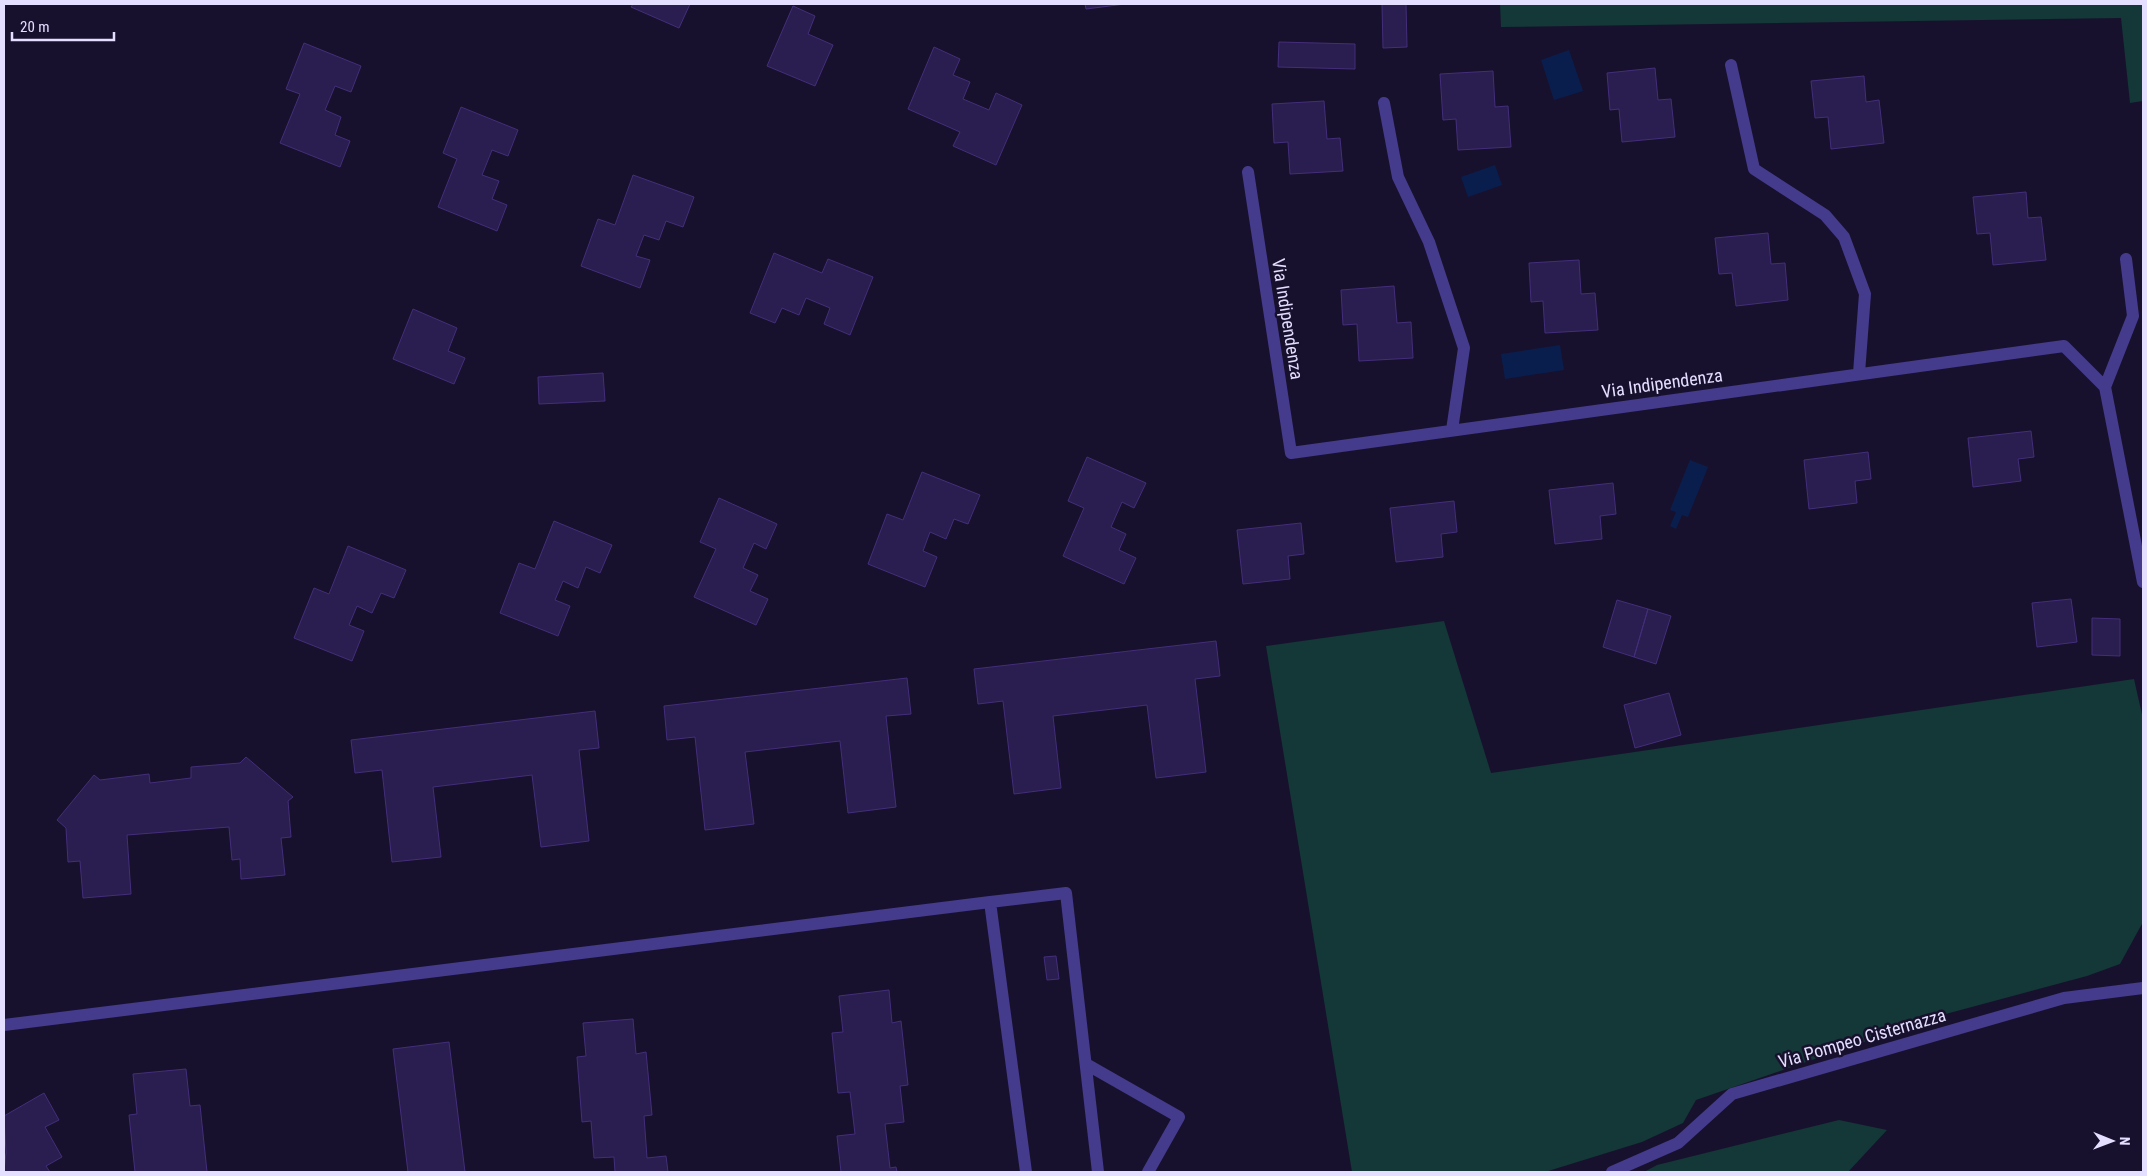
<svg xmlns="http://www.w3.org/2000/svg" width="2147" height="1176" font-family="'Roboto Condensed',sans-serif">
	<rect width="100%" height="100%" fill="#18112d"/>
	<path fill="#143738" d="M1500,4H2143V101L2130,103L2121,18L1501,27Z
		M1444,621L1491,773L2134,679L2143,719V922L2120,964L2087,976L1942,1015L1696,1100L1683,1123L1642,1142L1545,1172H1352L1266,646Z
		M1839,1120L1887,1130L1848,1172H1644L1657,1165Z"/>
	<path fill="#0a1e4e" d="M1569,50L1583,91L1554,100L1541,60Z
		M1495,165L1502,185L1468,197L1461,177Z
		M1560,345L1564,370L1505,379L1501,354Z
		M1690,460L1708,467L1688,517L1682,515L1676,529L1670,526L1676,512L1670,510Z"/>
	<path fill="#2a1d4f" stroke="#432e7b" d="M633,4H690L679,28L631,7Z
		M1085,4H1125L1086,9Z
		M1382,4H1406L1407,47L1383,48Z
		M793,6L815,16L808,34L833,45L815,86L767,66Z
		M1279,42L1355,44V69L1278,67Z
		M304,43L361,66L351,92L335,86L325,110L341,117L335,135L350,141L340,167L280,143L300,94L286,89Z
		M934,47L960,59L953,75L970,82L963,99L989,110L996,93L1022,105L996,165L953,146L960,132L908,109Z
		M1655,68L1658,100L1671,99L1675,137L1622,142L1619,109L1610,110L1607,73Z
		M1493,71L1495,107L1508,106L1511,147L1458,150L1456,119L1443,120L1440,74Z
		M1864,76L1866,102L1879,100L1884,143L1831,149L1828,117L1815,118L1811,81Z
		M1324,101L1327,139L1340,138L1343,171L1290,174L1288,142L1274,143L1272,104Z
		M461,107L518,130L508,156L492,150L482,175L499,181L492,199L507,205L497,231L438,207L457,159L443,153Z
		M633,175L694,197L683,227L666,221L659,240L644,235L636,256L650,260L640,288L581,266L598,219L615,225Z
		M2026,192L2028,218L2041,217L2046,260L1993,265L1990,233L1977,234L1973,197Z
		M1768,233L1771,264L1785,263L1788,300L1736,306L1732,273L1719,274L1715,238Z
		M774,253L822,273L828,259L873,277L850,335L824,324L830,308L806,298L799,315L782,308L775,323L750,313Z
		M1579,260L1581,294L1595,293L1598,330L1545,333L1543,301L1531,302L1529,263Z
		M1394,286L1397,323L1411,322L1413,358L1359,361L1357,324L1343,325L1341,290Z
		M413,309L457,328L448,351L465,358L454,384L393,359Z
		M603,373L605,401L539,404L538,377Z
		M2031,431L2034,457L2018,459L2021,481L1973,487L1968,438Z
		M1868,452L1871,479L1855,481L1857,503L1809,509L1804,460Z
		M1087,457L1146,483L1134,508L1122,502L1111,527L1126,534L1119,550L1136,558L1124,584L1063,556L1084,508L1068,501Z
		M922,472L980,495L968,524L954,519L946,539L930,532L923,551L937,557L925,587L868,564L887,514L903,520Z
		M1613,483L1616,514L1600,516L1602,539L1555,544L1549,490Z
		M719,498L777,524L766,549L754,543L743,568L758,575L750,591L768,599L756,625L694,597L716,549L700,542Z
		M1454,501L1457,532L1441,534L1443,557L1396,562L1390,508Z
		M554,521L612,545L600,573L586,567L578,588L563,581L555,600L570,606L558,636L500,613L519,563L535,569Z
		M1301,523L1304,554L1288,556L1290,579L1243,584L1237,530Z
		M348,546L406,570L394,598L381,593L372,613L357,606L349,625L364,631L352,661L294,638L314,588L329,594Z
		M2071,599L2077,642L2037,647L2032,603Z
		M1617,600L1648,609L1634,657L1603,647Z
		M1648,609L1671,616L1656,664L1634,657Z
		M2092,618L2120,619V656L2092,655Z
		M1216,641L1220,676L1195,679L1206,772L1156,778L1147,705L1053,716L1061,788L1014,794L1003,701L978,704L974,669Z
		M907,678L911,714L886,716L896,807L848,813L840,741L745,752L754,824L705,830L695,737L667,740L664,706Z
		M1669,693L1681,735L1635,748L1624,705Z
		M595,711L599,748L579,750L589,841L541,847L532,775L433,787L441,857L392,862L382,770L355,773L351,740Z
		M246,757L293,797L288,801L291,837L281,838L285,875L241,879L240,859L232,860L229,827L127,835L131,894L83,898L80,861L68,862L66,828L57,820L94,775L100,780L149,774L150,783L191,778V767L240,763Z
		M1056,956L1059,979L1047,980L1044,957Z
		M889,990L892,1023L901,1021L908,1085L900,1086L904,1122L885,1124L890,1168L896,1167L897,1172H841L837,1136L855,1134L850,1092L838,1093L832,1033L843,1032L839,996Z
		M633,1019L636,1054L646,1052L652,1115L644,1116L647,1158L666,1156L668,1172H615L614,1157L594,1158L591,1121L582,1122L577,1057L586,1056L583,1023Z
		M449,1042L465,1172H408L393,1049Z
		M186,1069L190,1106L200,1105L207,1172H135L129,1115L137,1114L133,1074Z
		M44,1093L59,1120L45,1127L62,1157L46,1166L50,1172H4L6,1152L4,1116Z"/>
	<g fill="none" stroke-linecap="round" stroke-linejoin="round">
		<path stroke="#443b8d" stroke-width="12" d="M990,902L1066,893L1098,1172
			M4,1025L990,902L1026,1172
			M1086,1064L1179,1117L1148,1172"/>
		<path stroke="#443b8d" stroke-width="12" d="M1731,65L1754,169L1825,215L1844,237L1865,294L1859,373
			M1384,103L1398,177L1429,242L1464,348L1452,430
			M1248,172L1291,453L2064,346L2105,387L2143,582
			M2105,387L2133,316L2126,259
			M1612,1172L1678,1143L1732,1094L2064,998L2143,988"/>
	</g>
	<g text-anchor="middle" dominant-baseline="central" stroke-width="5" stroke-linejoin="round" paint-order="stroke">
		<g font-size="18" fill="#e4deff" stroke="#18112d">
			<text transform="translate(1288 319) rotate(81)">Via Indipendenza</text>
			<text transform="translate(1662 383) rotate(-8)">Via Indipendenza</text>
			<text transform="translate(1862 1038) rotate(-16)">Via Pompeo Cisternazza</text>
		</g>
	</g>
	<rect width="2147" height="1176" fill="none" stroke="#e4deff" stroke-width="10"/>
	<g transform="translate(2112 1141) rotate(91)" stroke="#18112d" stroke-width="4" paint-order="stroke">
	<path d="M0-4L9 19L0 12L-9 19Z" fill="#e4deff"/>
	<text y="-8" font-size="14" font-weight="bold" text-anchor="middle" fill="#e4deff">N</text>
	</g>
	<path d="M12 32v8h102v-8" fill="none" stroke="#e4deff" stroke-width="2.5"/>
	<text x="20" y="32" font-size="15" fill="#e4deff" stroke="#18112d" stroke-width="4" paint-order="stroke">20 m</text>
</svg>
